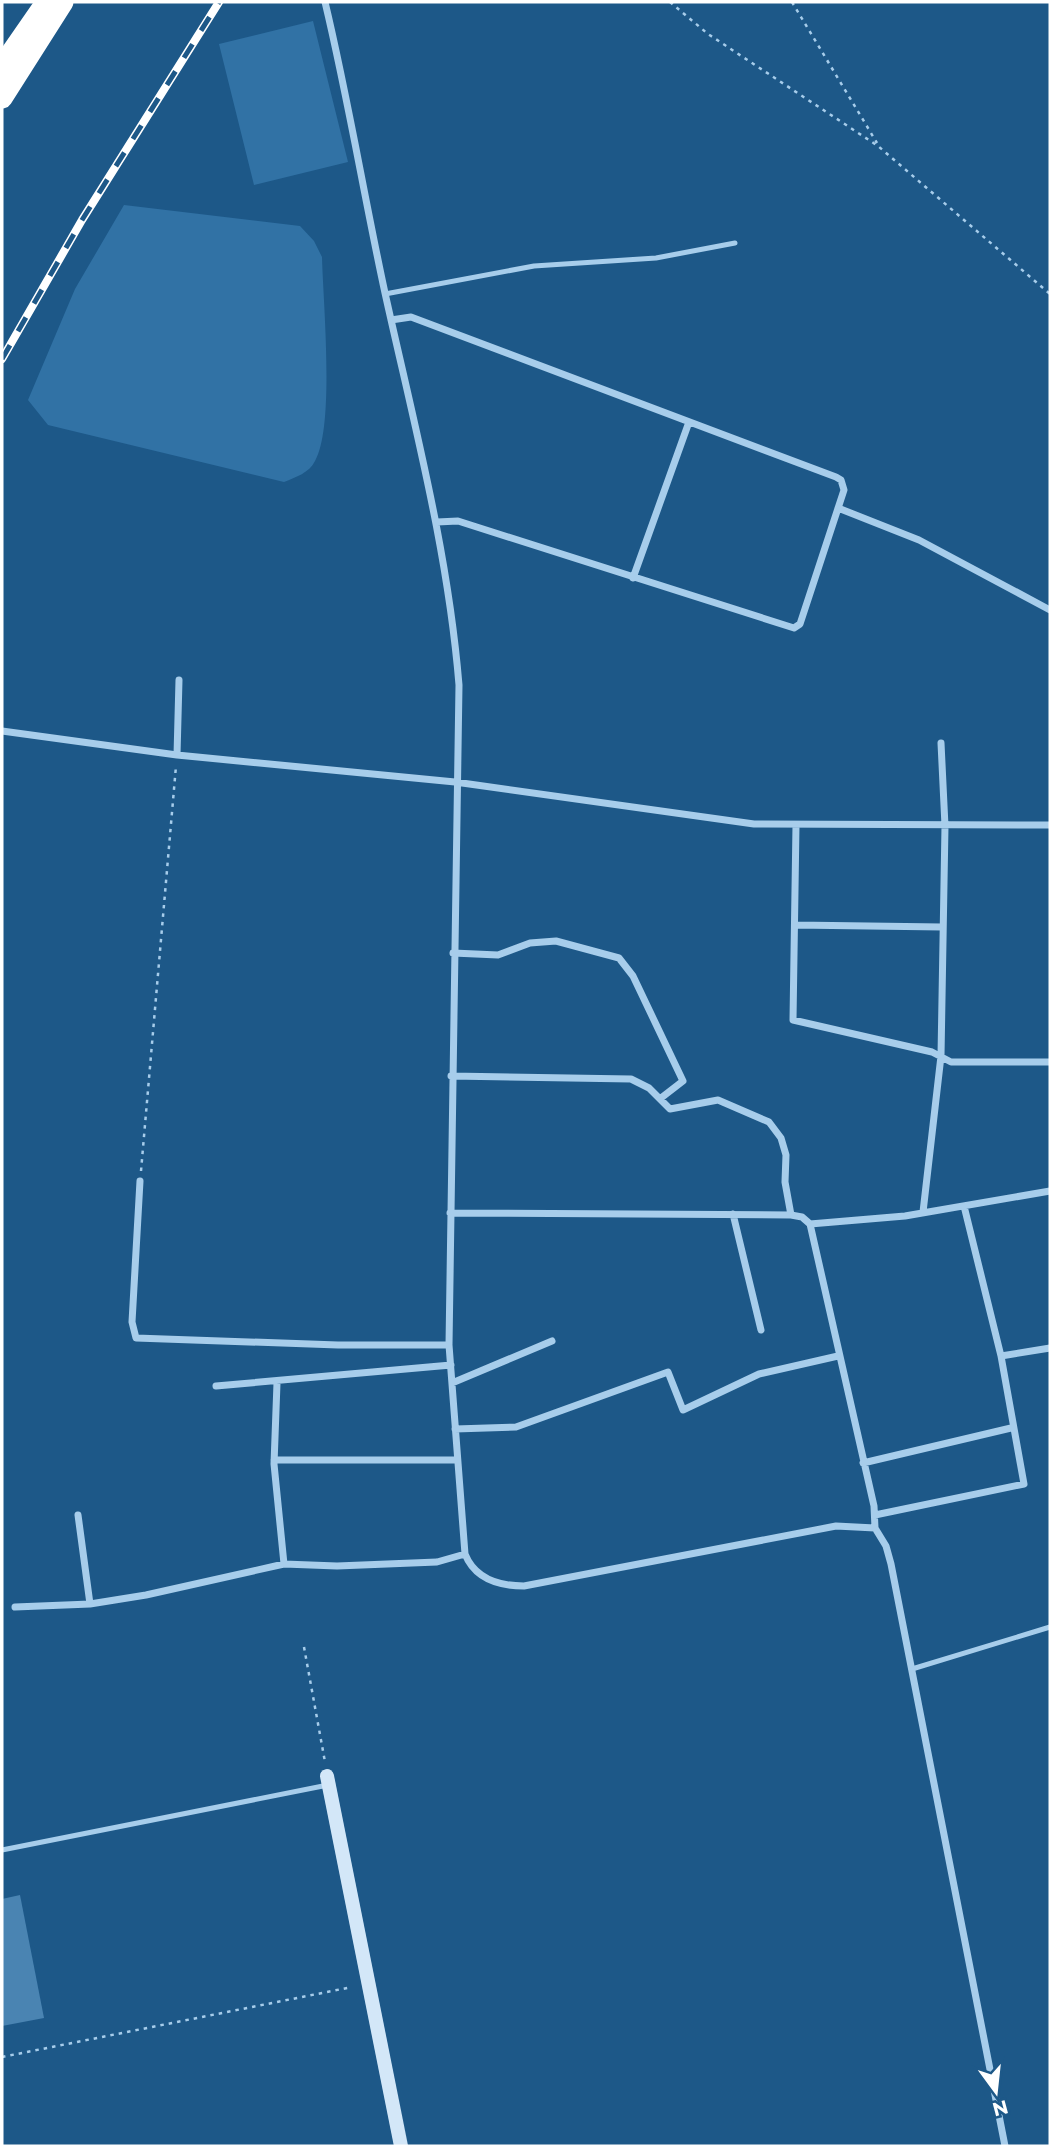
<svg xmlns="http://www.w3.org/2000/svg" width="1052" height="2148" font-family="Montserrat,sans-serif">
	<rect width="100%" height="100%" fill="#1d5888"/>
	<path fill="#3172a5" d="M313,21L348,162L254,185L219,44Z
		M124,205L300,226L314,241L322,257C323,302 335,426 315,461C309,473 296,477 284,482L48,425L28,400L75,289Z"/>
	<path fill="#4a84b2" d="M20,1895L44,2018L2,2026V1899Z"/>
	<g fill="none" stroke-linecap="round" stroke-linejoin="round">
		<path stroke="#a7cdeb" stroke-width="2.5" stroke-dasharray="3.5 5" stroke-linecap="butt" d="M670,2L708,34L878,146L1050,294
			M792,2L877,143
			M141,1171L176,766
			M304,1647L325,1762
			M2,2057L352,1987"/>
		<path stroke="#a7cdeb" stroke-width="5" d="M385,294L534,266L656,258L735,243
			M912,1669L1050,1627
			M2,1850L328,1785"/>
		<path stroke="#a7cdeb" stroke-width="7" d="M325,2C348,98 364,196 385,293C414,424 448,551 459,685L449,1345L465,1554C475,1579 498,1586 524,1586L836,1526L875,1528
			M391,320L411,317L836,477L841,480L844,490L800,624L794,628L458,521L437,522
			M838,508L919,540L1050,610
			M633,578L689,422
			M2,731L177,755L455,782L754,824L1050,825
			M177,755L179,680
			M796,825L793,1020L932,1052L951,1062H1050
			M795,925L942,927
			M453,953L498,955L530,943L556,941L619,958L633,976L683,1081L661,1098
			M451,1076L631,1079L649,1088L670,1109L718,1100L769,1122L781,1138L786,1155L785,1182L791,1215
			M140,1181L132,1322L136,1338L338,1345H449
			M923,1212L941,1056L945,826L941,743
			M450,1213L791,1215L802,1217L810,1224L874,1506L875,1528L886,1546L891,1564L1005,2146
			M733,1214L761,1330
			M810,1224L905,1216L1050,1191
			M1001,1356L1050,1348
			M277,1383L274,1464L284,1564
			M452,1383L552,1341
			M216,1386L451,1365
			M455,1429L516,1427L668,1372L683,1410L759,1374L838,1356
			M274,1460H457
			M863,1463L1011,1428
			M78,1515L90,1604
			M875,1515L1024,1484L1001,1356L964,1206
			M15,1607L90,1604L146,1595L284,1564L337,1566L437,1562L465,1554"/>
		<path stroke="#d3e7f8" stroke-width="14" d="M327,1776L401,2146"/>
		<path stroke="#fff" stroke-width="21" d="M2,66L45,4
			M2,98L63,2"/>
		<g stroke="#fff" stroke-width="8">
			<path id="rail" d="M2,359L82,220L219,2"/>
		</g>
		<use href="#rail" stroke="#1d5888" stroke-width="5" stroke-dasharray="16" stroke-linecap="butt"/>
	</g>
	<rect width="1052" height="2148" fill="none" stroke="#ffffff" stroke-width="7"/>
	<g transform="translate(996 2092) rotate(165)" stroke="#1d5888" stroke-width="5" paint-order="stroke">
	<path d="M0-5L12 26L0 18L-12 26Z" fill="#ffffff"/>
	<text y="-10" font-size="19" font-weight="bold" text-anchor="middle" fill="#ffffff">N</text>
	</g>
</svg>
